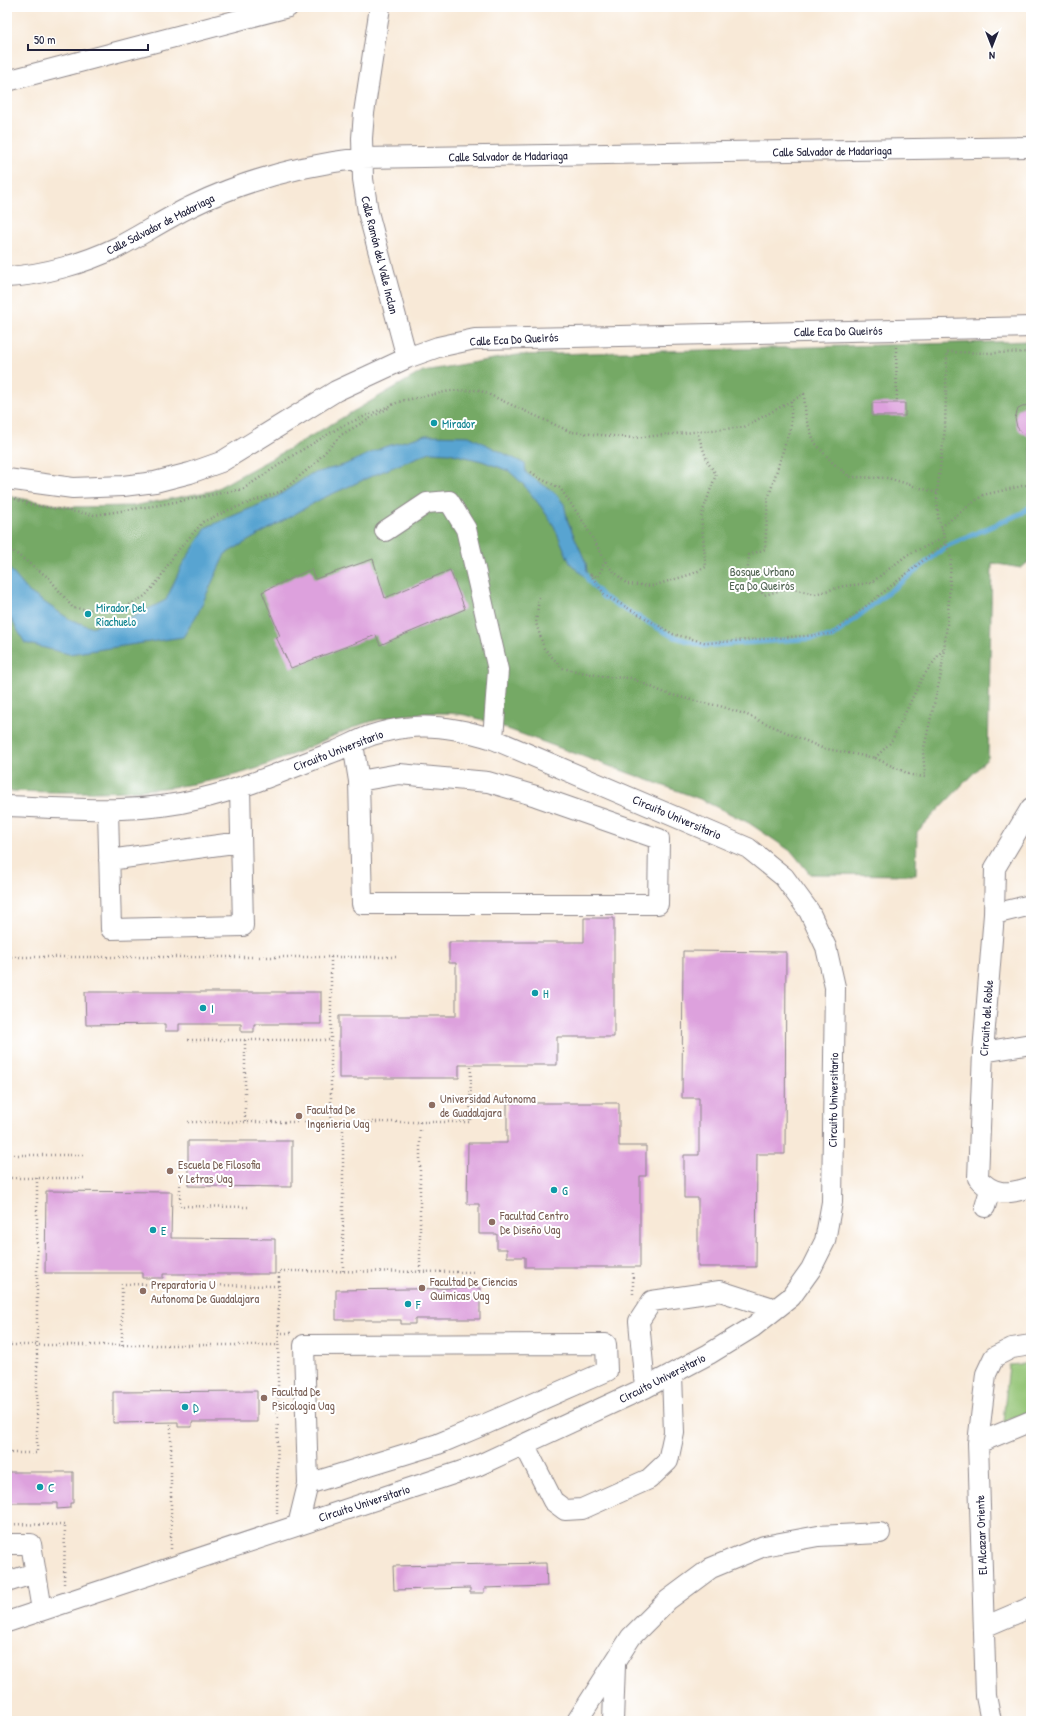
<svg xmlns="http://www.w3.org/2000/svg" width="1038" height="1728" font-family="'Patrick Hand',sans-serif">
	<rect width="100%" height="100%" fill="#fff"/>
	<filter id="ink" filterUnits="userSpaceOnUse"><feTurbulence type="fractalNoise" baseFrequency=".025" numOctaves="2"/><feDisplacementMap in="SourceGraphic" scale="8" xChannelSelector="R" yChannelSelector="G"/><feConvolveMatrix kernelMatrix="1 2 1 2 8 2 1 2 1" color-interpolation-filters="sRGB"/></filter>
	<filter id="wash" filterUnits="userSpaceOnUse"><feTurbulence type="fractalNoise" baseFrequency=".012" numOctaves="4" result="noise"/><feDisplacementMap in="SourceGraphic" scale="16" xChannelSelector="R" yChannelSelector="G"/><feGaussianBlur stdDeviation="0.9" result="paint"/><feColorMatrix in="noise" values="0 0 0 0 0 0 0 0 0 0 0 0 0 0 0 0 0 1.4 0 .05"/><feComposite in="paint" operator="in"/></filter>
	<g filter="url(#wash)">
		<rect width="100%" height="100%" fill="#f8e9d7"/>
		<path fill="#92c373" stroke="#5a7257" d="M1031,1363V1413L1003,1421L1009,1365Z"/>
		<path fill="#75a965" stroke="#4c6650" d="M1031,341V560L1021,568L992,563L988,758L917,832L916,875L810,874L792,852L749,823L700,799L491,723C482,720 474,717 465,715C436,710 387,715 360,725C320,740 283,762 242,773C166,795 85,793 7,791V496L69,507L132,506L212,491L278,455L423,371L517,355Z"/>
		<path fill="#59a4d1" stroke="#3e6386" d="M426,435L469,436L525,464L526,473L555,493L564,504L568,522L586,563L588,580L570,563L554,526L542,508L523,484L509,471L482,461L449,453L430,452L374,475L321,499L225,554L198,613L183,637L69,654L25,643L7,612V566L29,592L69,619L90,627L129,619L166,600L182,565L207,527L275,498L311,474L344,465L384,447Z"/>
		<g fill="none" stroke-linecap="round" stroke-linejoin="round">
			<path stroke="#59a4d1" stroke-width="5" d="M586,575L588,580L603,597L672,636L704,646L832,637L947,546L1022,513L1031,506"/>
		</g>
		<g id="blocks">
			<path fill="#dda1dd" d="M872,403H905V416H872Z
				M1031,403V438L1020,431L1017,427L1015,418L1018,409Z
				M373,559L385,598L450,570L465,609L380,645L376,635L291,668L276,637L280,636L262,592L311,569L315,579Z
				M584,918H614V1037H557V1065H459V1078H339V1016H456V963H449V942H584Z
				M683,951L786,952L785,1154H757L756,1267H698V1198H684V1155H699V1098H682Z
				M85,992H321V1024H254V1032H241V1024H179V1031H165V1024L86,1025Z
				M507,1103H619V1146H646V1176H640V1267H525V1257H507V1249H497V1234H479V1204H467L468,1143H507Z
				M188,1141H292V1187L188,1186Z
				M46,1191L172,1192L171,1238L275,1239V1274H163V1278H142V1273H45Z
				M480,1288V1319H415V1324H401V1320H336V1290Z
				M257,1391V1422H192V1427H178V1422L113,1423V1392Z
				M7,1472H73V1503H70V1508L57,1509V1503H7Z
				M546,1563L547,1586L484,1588V1593H470V1588L394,1590L393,1566Z"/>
		</g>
	</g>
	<g filter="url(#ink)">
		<use href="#blocks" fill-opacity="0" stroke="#8d8689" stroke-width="1"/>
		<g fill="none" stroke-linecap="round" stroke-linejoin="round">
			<g stroke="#8d8689" stroke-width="22">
				<path id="minor" d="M380,7L364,113L362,138L363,179L368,212L407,358
					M7,81L288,7
					M7,277C44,275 85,263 118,247C143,234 167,218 192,206C245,180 303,165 362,158L1031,147
					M7,479L73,488L123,486L155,482L190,473L221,462L336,391L407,358L438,347L475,339L1031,327
					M385,531L427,503L449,501L466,529L498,670L493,739
					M353,744L359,781L362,904H658L659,839L536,796L488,782L399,774L359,781
					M7,806C72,808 136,815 199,799C246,788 291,768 336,751C348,746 360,739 372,735C382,732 394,729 404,728C434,723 465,730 493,739L748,848L784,877L809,911L826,947L835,987L832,1202L825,1241L811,1269L791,1297L753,1327L709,1354L645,1388L477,1466L7,1622
					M1031,808L995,868L994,914L983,1052L978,1178C994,1197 1009,1194 1031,1187
					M108,810L111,929L243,926L240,787
					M109,860L241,842
					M994,914L1031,905
					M983,1052L1031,1044
					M985,1207L990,1190
					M645,1388L639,1321L652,1301L720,1291L776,1309
					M978,1443L1031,1421
					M524,1444L553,1501L565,1510L582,1509L649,1479L668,1461L674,1433L672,1374
					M298,1525L308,1484L304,1345L606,1344L607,1371L481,1426L438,1444L308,1484
					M7,1544H31L42,1610
					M7,1582L35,1573
					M984,1627L1031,1607
					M577,1721L631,1637L668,1600L711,1568L764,1546L818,1536L880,1533
					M613,1721L615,1665
					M991,1721L986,1696L978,1443L986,1374L994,1357L1012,1348L1031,1345"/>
			</g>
			<path stroke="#8d8689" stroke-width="2.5" stroke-dasharray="1 3" stroke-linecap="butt" d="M896,347L897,403
				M791,401V425L768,499L765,549L749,555L747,576L764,595L789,588L815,594L844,586L871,583L907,555L944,538
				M531,472L541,479L560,488L582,520L609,567L627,584L652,586L692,574L706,567L701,517L716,474L708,463L697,432
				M15,499L31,505L95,515L159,505L243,489L295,454L342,426L401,401L450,391L479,390L571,432L633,438L744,427L804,394L806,419L815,443L833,463L850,477L888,478L937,493
				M941,527L983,495L1031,484
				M7,547L49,578L73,608L95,610L124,608L145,596L159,580L174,555L203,522L229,510L282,491L314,464L341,435L390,407
				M590,574L605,595L673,634L707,643L831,634L945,543
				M591,575L598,577L605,561
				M539,597L536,623L544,648L562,668L605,677L631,678L665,693L699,702L720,706L747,715L822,748L875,758L911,775L925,777L923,752L941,674L948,616L951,558L938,517L937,493L945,428L947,352L994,353L1031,352
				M875,758L891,742L922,678L943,649
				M7,957H397
				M331,957V1122
				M188,1040H331
				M245,1040V1122
				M188,1122H470L471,1065
				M343,1122V1271
				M420,1122V1272
				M14,1155H86
				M180,1177V1206L248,1207
				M7,1178H86
				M633,1273V1296
				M278,1333H291
				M7,1345H278
				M122,1345V1284L278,1286
				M7,1453H37V1178
				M277,1514L279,1271L475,1272
				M7,1524L65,1525L64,1584
				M171,1549V1422"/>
			<use href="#minor" stroke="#fff" stroke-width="20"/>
		</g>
	</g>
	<g fill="#0f9aa8" stroke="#fff" stroke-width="1.5">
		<circle cx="434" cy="423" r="4"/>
		<circle cx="88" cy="614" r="4"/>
		<circle cx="535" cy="993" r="4"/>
		<circle cx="203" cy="1008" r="4"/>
		<circle cx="554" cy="1190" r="4"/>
		<circle cx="153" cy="1230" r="4"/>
		<circle cx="408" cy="1304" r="4"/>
		<circle cx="185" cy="1407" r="4"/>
		<circle cx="40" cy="1487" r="4"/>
	</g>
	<g fill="#8d6e63" stroke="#fff" stroke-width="1.5">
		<circle cx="432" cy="1105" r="4"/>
		<circle cx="299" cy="1116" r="4"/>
		<circle cx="170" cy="1171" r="4"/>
		<circle cx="492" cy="1222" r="4"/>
		<circle cx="422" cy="1288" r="4"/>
		<circle cx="143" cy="1291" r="4"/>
		<circle cx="264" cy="1398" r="4"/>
	</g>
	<g text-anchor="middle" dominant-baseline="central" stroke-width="4" stroke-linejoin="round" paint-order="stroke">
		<g font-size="12" fill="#22223b" stroke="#fff">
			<text transform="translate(832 151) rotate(-1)">Calle Salvador de Madariaga</text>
			<text transform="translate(508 156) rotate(-1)">Calle Salvador de Madariaga</text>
			<text transform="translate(160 224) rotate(-27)">Calle Salvador de Madariaga</text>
			<text transform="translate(380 255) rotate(76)">Calle Ramón del Valle Inclan</text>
			<text transform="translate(838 331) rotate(-1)">Calle Eca Do Queirós</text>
			<text transform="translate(514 339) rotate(-3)">Calle Eca Do Queirós</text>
			<text transform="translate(338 750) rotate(-21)">Circuito Universitario</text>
			<text transform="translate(677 817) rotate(23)">Circuito Universitario</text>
			<text transform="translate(986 1018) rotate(-86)">Circuito del Roble</text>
			<text transform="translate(833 1100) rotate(-89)">Circuito Universitario</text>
			<text transform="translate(662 1378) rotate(-27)">Circuito Universitario</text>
			<text transform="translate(364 1503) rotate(-18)">Circuito Universitario</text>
			<text transform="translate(981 1535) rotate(-92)">El Alcazar Oriente</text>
		</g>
		<g font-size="12" fill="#0d838f" stroke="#fff" text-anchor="start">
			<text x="442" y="423">Mirador</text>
			<text x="96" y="607">Mirador Del<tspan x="96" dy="14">Riachuelo</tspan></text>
			<text x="543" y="993">H</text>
			<text x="211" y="1008">I</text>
			<text x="562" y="1190">G</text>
			<text x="161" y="1230">E</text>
			<text x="416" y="1304">F</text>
			<text x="193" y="1407">D</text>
			<text x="48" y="1487">C</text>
		</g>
		<g font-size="12" fill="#4f6251" stroke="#fff">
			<text x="762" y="571">Bosque Urbano<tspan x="762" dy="14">Eça Do Queirós</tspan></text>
		</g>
		<g font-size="12" fill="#785e54" stroke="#fff" text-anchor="start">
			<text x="440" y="1098">Universidad Autonoma<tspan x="440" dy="14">de Guadalajara</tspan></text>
			<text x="307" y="1109">Facultad De<tspan x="307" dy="14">Ingenieria Uag</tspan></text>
			<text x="178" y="1164">Escuela De Filosofia<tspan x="178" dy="14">Y Letras Uag</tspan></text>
			<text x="500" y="1215">Facultad Centro<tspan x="500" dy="14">De Diseño Uag</tspan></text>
			<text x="430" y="1281">Facultad De Ciencias<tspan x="430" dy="14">Quimicas Uag</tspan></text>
			<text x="151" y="1284">Preparatoria U<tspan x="151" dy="14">Autonoma De Guadalajara</tspan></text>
			<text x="272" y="1391">Facultad De<tspan x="272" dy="14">Psicologia Uag</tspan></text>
		</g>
	</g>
	<rect width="1038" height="1728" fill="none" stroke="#fff" stroke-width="24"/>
	<g transform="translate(992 46) rotate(180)" stroke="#ffffff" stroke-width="3" paint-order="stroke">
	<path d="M0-3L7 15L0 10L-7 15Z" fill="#22223b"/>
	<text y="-6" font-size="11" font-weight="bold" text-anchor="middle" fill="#22223b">N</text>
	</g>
	<path d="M28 44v6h120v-6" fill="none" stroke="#22223b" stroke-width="2"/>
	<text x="34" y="44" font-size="12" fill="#22223b" stroke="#ffffff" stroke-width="3" paint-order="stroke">50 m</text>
</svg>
